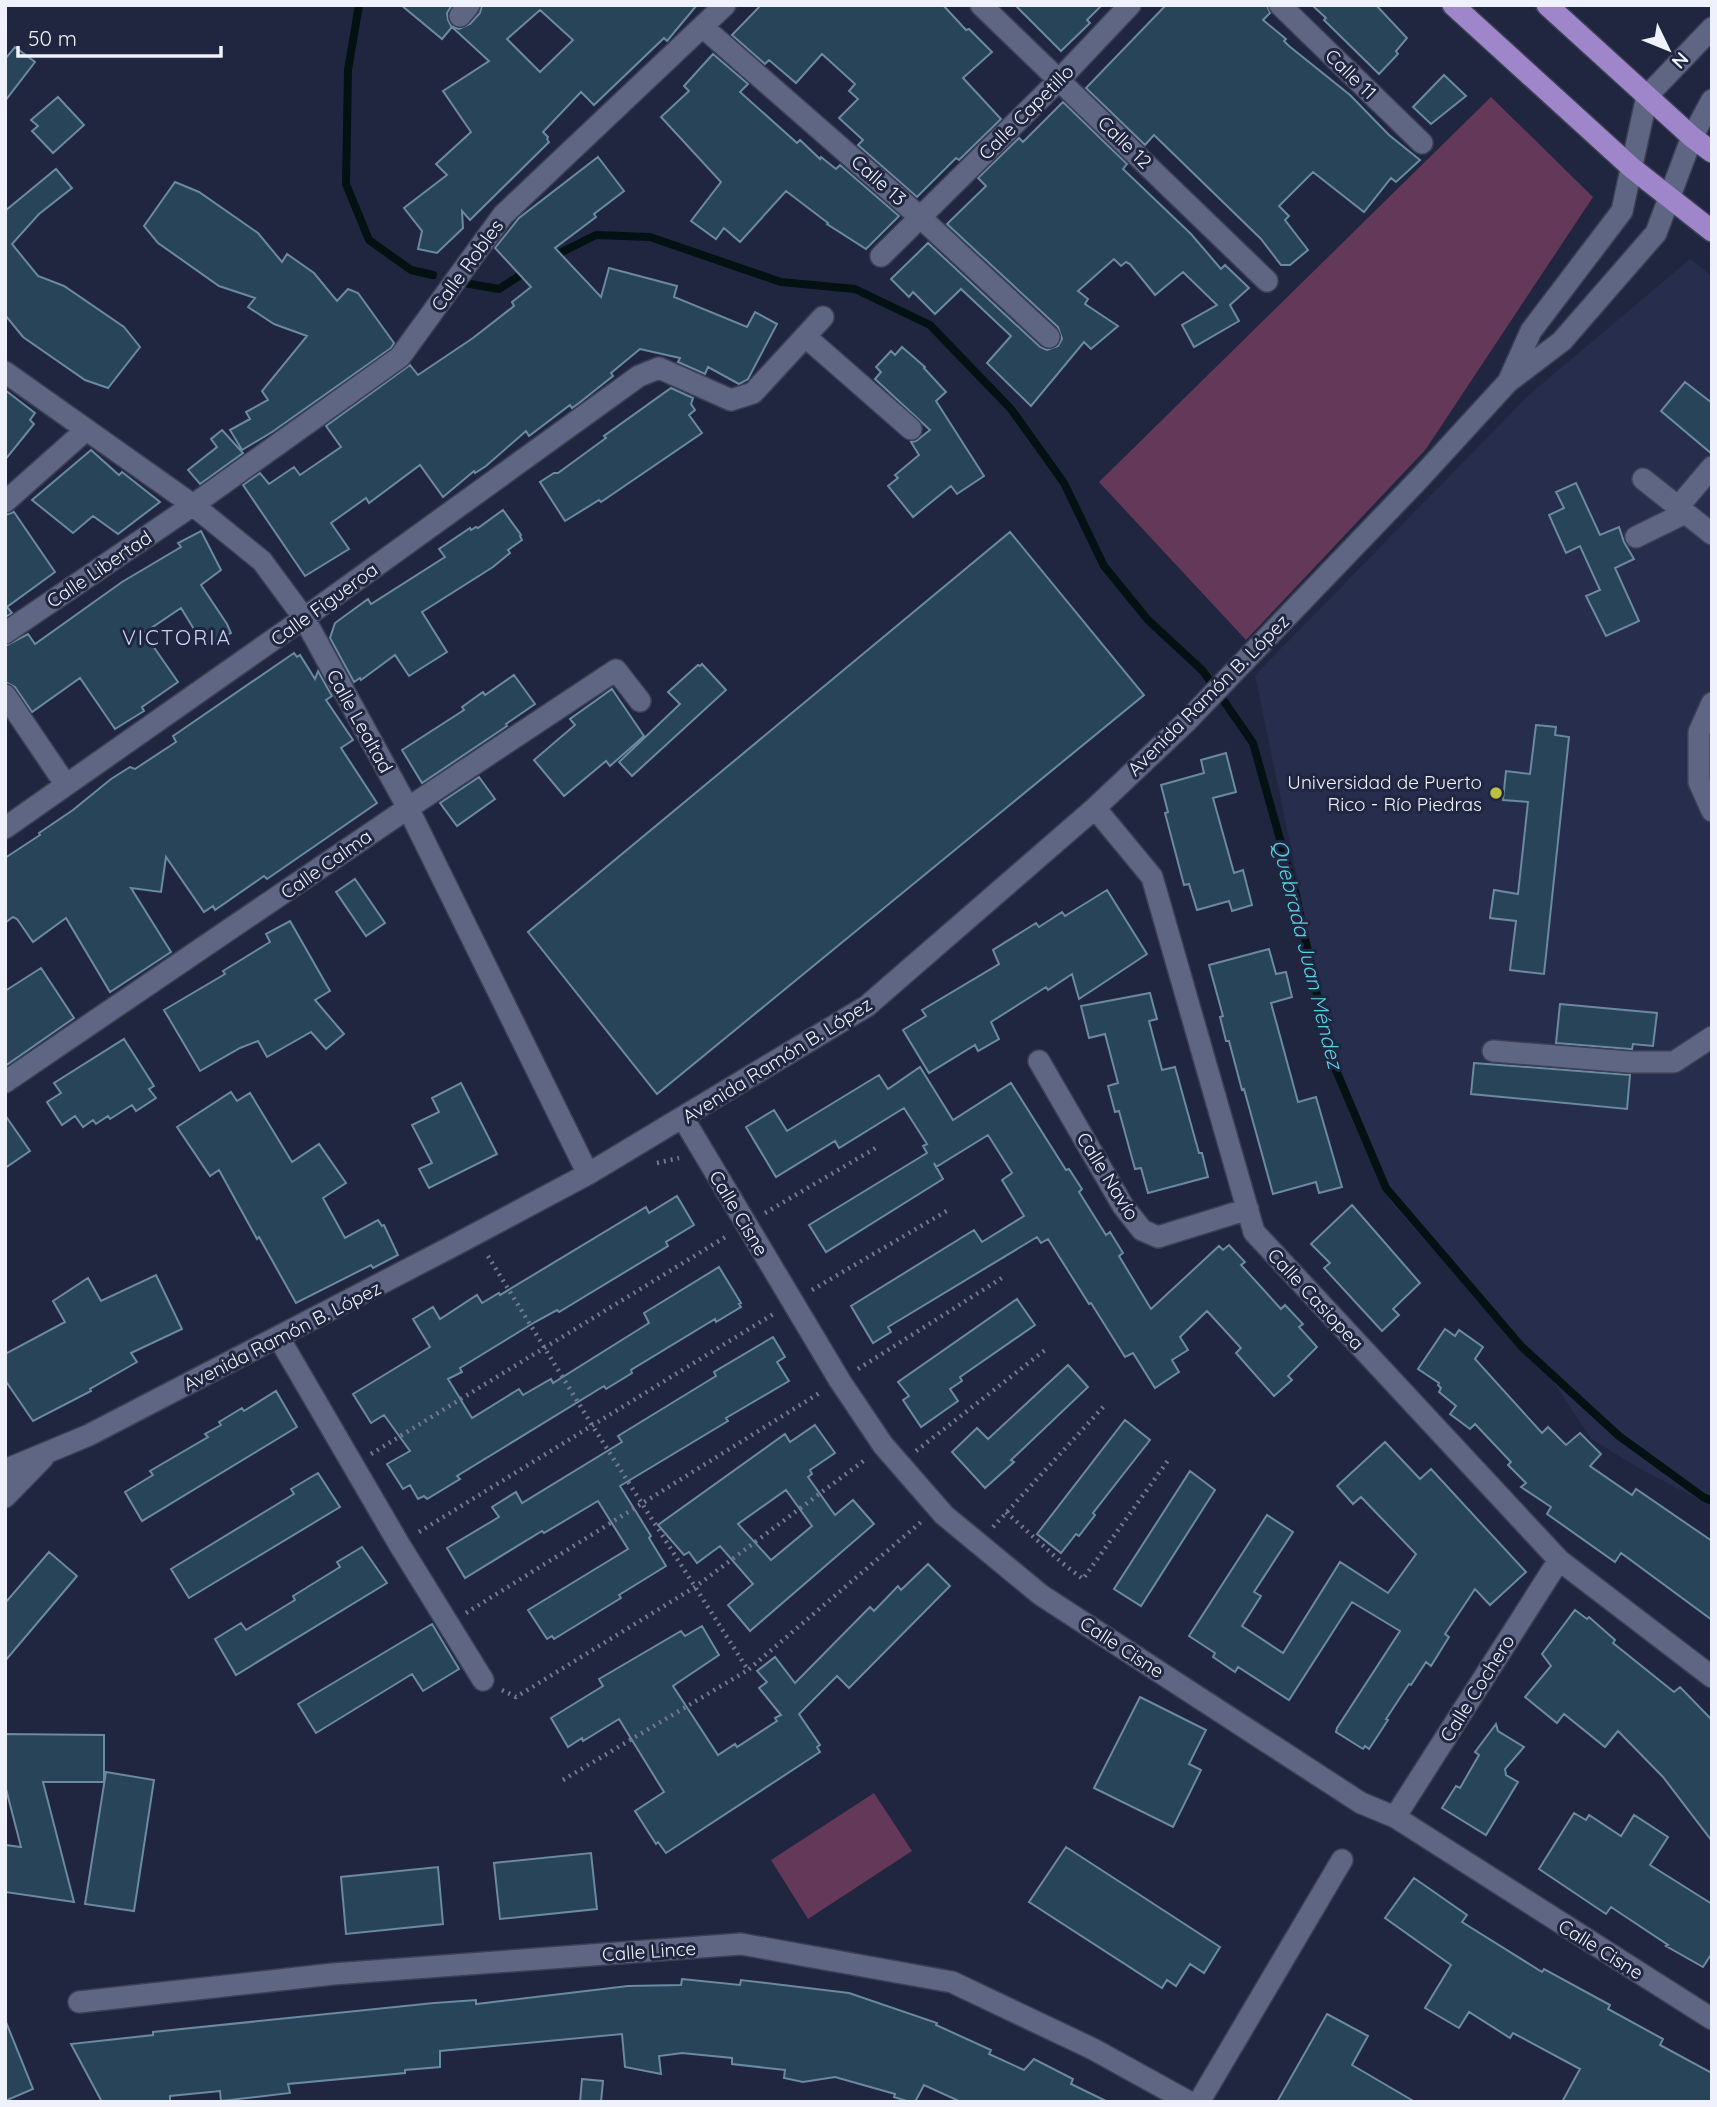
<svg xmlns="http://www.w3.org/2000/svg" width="1717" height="2107" font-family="Quicksand,sans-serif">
	<rect width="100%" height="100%" fill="#202640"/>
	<path fill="#262d4d" d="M1690,259L1712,276V1506L1644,1471L1591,1439L1539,1360L1467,1289L1390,1201L1338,1075L1255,675L1530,394Z"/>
	<path fill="#643858" d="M1491,97L1593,197L1426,449L1246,640L1099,482Z
		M874,1793L912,1851L808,1919L771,1860Z"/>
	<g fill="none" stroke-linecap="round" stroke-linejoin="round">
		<path stroke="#031113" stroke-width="8" d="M359,5L348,70L346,184L369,240L411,270L433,275
			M552,257L596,235L650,237L781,282L855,289L930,325L1011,409L1064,483L1104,566L1148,620L1203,671L1253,743L1296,896L1330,1056L1386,1188L1522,1347L1619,1436L1703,1497L1712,1501
			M464,283L499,289L528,270"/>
	</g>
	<path fill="#284458" stroke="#6b89a0" stroke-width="2" fill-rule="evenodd" d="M401,5H452L447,13L448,20L451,26L459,29L470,24L480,13L482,5H697L667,41L664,38L594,105L581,92L543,132L548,137L547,139L549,142L470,220L462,211L463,228L437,253L418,249L422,231L404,208L447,175L436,164L471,132L443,91L489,61L452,27L442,39ZM540,10L573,40L540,72L507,39Z
		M761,5H943L966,30L969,29L992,52L963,78L1001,119L959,160L956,158L917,197L858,145L863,140L839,118L858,99L849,91L855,84L822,54L796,83L769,60L765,64L732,35Z
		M1015,5H1102L1087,20L1090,23L1061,51Z
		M1166,5H1267L1270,13L1263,20L1286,39L1284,41L1289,46L1350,95L1389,135L1420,160L1396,182L1391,178L1364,212L1313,172L1279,206L1289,216L1285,220L1308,250L1290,265H1281L1261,239L1154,135L1145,145L1086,88Z
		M1312,5H1376L1407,38L1396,51L1398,54L1379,74L1324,20L1326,18Z
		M15,47L35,62L5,101V59Z
		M713,54L748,84L740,92L797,143L800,140L820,159L821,157L836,169L840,165L899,216L866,249L827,224L828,223L786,191L740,242L724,228L716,239L691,221L721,182L661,117L689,91L684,86Z
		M1444,75L1466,96L1431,124L1413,107Z
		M58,97L84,125L53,153L32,131L38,126L31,120Z
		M1063,102L1127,164L1123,169L1191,234L1221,269L1225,265L1249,288L1230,305L1239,321L1194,347L1182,325L1217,305L1183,272L1155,295L1130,264L1126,262L1121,266L1114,259L1078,291L1088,299L1085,304L1118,326L1091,349L1084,342L1031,406L987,363L1011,336L961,289L935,314L913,292L909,297L891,279L928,243L1040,347L1047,350L1058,346L1062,339L1058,327L947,224L986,186L978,178L1019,138L1023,142Z
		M598,157L624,191L594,214L596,217L555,248L601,297L609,268L677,286L674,297L747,327L755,312L777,324L748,379L739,384L708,367L705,374L678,362L680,358L640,349L611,373L613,376L579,403L572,408L570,405L529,436L526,431L486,466L475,473L474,471L443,497L420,465L369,503L366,498L331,523L349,549L305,576L243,485L260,473L269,484L294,467L300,475L341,447L326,426L410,365L418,375L473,338L514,306L512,302L531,287L495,248L519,218Z
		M56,169L72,188L39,214L12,244L38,276L64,286L124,327L140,347L108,388L85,380L23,337L5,315V211Z
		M175,182L199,192L258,233L282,262L287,254L314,273L337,301L348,289L358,293L394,343L391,348L272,432L242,450L230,430L250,419L246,412L268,400L262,391L307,336L274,324L248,307L255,298L219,286L158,243L144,226Z
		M902,347L925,367L924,368L946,392L936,401L984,476L957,494L951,486L913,517L888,486L898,478L895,475L919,455L911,442L916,441L930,430L875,379L881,372L876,367L891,351L895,355Z
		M1685,382L1712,403V454L1661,411Z
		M671,388L693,398L691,404L695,410L689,415L702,433L601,502L599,500L565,521L540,482L554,473H558L606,438L604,436Z
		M5,390L35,413L30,420L34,424L5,460Z
		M222,430L243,453L200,484L188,470L217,447L211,439Z
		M91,450L119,475L122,472L160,502L118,534L93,516L73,533L32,500Z
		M1576,483L1600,535L1619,527L1624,542L1634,559L1615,568L1639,621L1606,636L1586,596L1600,590L1580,546L1566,553L1549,515L1564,508L1556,492Z
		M503,510L521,535L520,536L522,540L508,550L510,553L493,567L422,612L447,652L409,676L395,655L361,680L360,678L354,682L330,638L335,623L368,599L371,604L445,557L439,549L470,528L471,530L476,527L478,528Z
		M14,512L55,572L7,607L12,613L5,617V515Z
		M201,531L221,570L201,585L227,624L231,633L209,644L205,637L200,639L181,608L144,633L178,682L142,707L144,711L115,729L80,678L32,712L15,687L5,682V646L28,634L35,644L122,582L181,547L178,543Z
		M1010,532L1144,695L657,1094L528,932Z
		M294,653L297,657L300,655L315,679L318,671L332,696L326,700L353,740L341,748L377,803L267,879L264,876L215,910L213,906L204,912L166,857L161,892L131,888L171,952L110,992L66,918L33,942L17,919L13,917L5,923V858L40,835L39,833L73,810L111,779L130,767L135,769L176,742L173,736Z
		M702,664L726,690L632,776L619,762L680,704L668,692L698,665L700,666Z
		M514,675L535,704L506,724L507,726L422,783L402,750L464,710L462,707L483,692L485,695Z
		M612,689L644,736L610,766L606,761L564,796L534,760L575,725L570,719Z
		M1536,725L1556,727L1555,735L1569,737L1544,974L1510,970L1516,921L1490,918L1494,890L1518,894L1528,802L1503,800L1506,771L1530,774Z
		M1226,753L1236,792L1213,798L1234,873L1243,870L1252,905L1232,911L1229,901L1197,910L1189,884L1184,885L1165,813L1168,812L1161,785L1204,773L1201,760Z
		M479,777L495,799L457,826L440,803Z
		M355,879L385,923L366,936L336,892Z
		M1107,890L1147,954L1079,999L1072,974L1048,990L1046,987L991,1022L999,1039L978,1051L975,1045L929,1073L903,1030L926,1016L922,1010L999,964L993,950L1036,923L1039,927L1062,912L1065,916Z
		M290,921L330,991L315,1000L344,1034L326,1049L311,1032L267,1057L258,1041L240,1048L200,1071L164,1010L225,974L223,971L270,942L266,934Z
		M1269,949L1276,974L1286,972L1292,997L1271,1003L1298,1102L1316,1097L1342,1187L1319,1193L1316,1182L1273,1194L1244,1089L1242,1090L1229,1041H1226L1220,1017L1223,1016L1209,965Z
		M41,968L74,1018L5,1066V991Z
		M1150,993L1157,1019L1149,1021L1162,1070L1175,1067L1199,1153H1202L1208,1177L1148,1193L1141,1168L1135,1169L1119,1111L1115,1112L1108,1086L1118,1083L1105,1034L1089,1038L1081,1006Z
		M1560,1004L1657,1013L1653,1046L1633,1044L1632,1049H1630L1556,1043Z
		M124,1039L154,1086L149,1089L156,1098L136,1111L132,1105L110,1119L108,1116L96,1124L93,1120L83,1127L75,1116L62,1125L47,1102L61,1093L54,1083Z
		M1474,1063L1630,1075L1627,1109L1471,1094Z
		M920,1067L953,1120L1011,1083L1066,1170L1069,1169L1082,1189L1079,1192L1106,1235L1110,1232L1123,1253L1119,1256L1151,1309L1219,1246L1223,1250L1229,1245L1245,1262L1241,1265L1281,1309L1285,1305L1303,1324L1299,1327L1317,1347L1288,1376L1292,1380L1274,1396L1236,1353L1241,1348L1207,1311L1180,1337L1188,1350L1172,1360L1179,1372L1155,1388L1133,1353L1125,1357L1091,1303L1089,1304L1048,1239L1041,1243L1037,1237L888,1327L891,1332L873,1343L851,1306L974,1230L982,1242L1024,1216L1002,1180L1012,1173L988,1135L936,1167L934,1163L943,1179L826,1252L809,1225L927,1153L923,1146L927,1144L904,1108L839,1148L835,1141L776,1177L746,1127L774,1110L787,1131L879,1075L888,1089Z
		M461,1083L497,1154L429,1188L419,1169L432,1163L412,1125L439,1112L432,1098Z
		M231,1092L237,1101L250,1093L292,1162L319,1144L346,1183L323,1198L345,1238L378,1220L382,1226L384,1225L398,1255L373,1268L371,1265L296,1303L259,1237L257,1239L219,1170L210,1176L177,1127Z
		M5,1115L30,1151L5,1168Z
		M677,1196L694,1225L666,1242L668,1246L559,1312L557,1310L535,1322L460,1368L462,1372L448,1379L472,1418L519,1389L523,1395L551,1379L553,1383L649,1323L644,1313L719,1267L741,1303L739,1304L741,1307L716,1322L715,1319L631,1370L632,1373L606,1389L604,1386L457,1476L460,1479L427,1499L424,1496L418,1499L410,1485L403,1489L387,1464L410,1451L384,1415L371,1423L353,1394L430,1347L413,1319L433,1307L440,1319L477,1295L482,1303L499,1293L500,1295L646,1207L649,1213Z
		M1352,1205L1420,1283L1393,1309L1399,1315L1382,1331L1324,1268L1330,1263L1311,1244Z
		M156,1275L182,1329L131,1353L137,1362L90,1389L91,1391L33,1421L5,1380V1354L65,1322L53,1301L88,1278L101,1301Z
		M1017,1299L1035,1325L960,1377L962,1381L950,1389L958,1401L921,1427L903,1400L909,1396L898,1382Z
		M1445,1329L1455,1336L1459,1330L1483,1347L1475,1359L1542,1433L1548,1427L1566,1445L1580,1433L1601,1454L1590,1466L1632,1495L1636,1489L1712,1541V1620L1621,1553L1615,1562L1547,1514L1551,1507L1521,1487L1526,1483L1508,1465L1511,1462L1475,1424L1470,1429L1450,1414L1456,1406L1439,1392L1441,1388L1438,1385L1439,1383L1418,1369Z
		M773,1337L785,1357L777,1362L789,1381L726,1418L728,1421L620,1486L651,1536L649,1538L666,1566L619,1595L621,1598L554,1639L552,1636L547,1639L528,1610L628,1549L598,1501L544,1533L542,1531L465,1578L447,1548L499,1517L492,1507L516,1492L522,1503L622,1442L618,1436L716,1376L714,1372Z
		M1068,1365L1088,1387L1011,1460L1014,1462L985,1488L952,1452L977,1428L988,1439Z
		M276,1391L297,1427L142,1521L125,1492L153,1475L150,1471L208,1437L205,1434L221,1425L219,1422L242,1408L244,1411Z
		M1125,1420L1150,1440L1093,1513L1095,1515L1079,1536L1076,1534L1061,1553L1037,1534Z
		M815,1425L835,1453L810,1470L812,1474L808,1477L835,1515L853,1500L874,1524L750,1631L728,1605L753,1584L720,1546L697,1563L689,1552L684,1555L658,1525L785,1434L790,1442ZM786,1490L812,1526L771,1560L738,1524Z
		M1385,1442L1420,1479L1431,1469L1526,1572L1490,1605L1475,1589L1445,1634L1449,1637L1431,1666L1426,1662L1411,1685L1409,1684L1386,1719L1388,1720L1369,1749L1365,1746L1363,1749L1336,1732L1337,1728L1400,1631L1352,1602L1289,1700L1238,1667L1235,1672L1213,1657L1215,1653L1189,1636L1267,1515L1293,1532L1254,1592L1261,1596L1242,1626L1283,1653L1340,1562L1388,1593L1416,1554L1361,1497L1353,1504L1337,1486Z
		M1190,1471L1215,1490L1141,1606L1114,1589Z
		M318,1473L340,1507L189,1598L171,1569L294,1494L291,1489Z
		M362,1547L387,1583L236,1675L215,1639L241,1623L246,1630L295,1600L293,1596L340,1567L337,1562Z
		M49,1552L77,1576L5,1661V1603Z
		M928,1564L950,1586L849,1688L837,1676L799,1714L820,1745L817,1747L820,1752L666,1853L658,1842L656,1844L635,1811L664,1792L619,1719L583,1741L582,1738L568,1747L551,1718L603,1686L599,1679L681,1631L685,1636L702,1626L719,1655L673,1686L718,1755L735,1744L737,1747L777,1721L775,1718L781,1715L759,1688L767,1682L757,1671L775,1657L795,1683L870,1607L874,1611L898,1586L901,1590Z
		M1575,1610L1587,1619L1589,1617L1615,1640L1613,1643L1674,1692L1680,1687L1712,1720V1841L1663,1777L1618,1731L1605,1747L1564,1714L1557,1723L1525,1697L1551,1666L1542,1654Z
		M432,1624L459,1669L423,1691L412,1674L316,1733L298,1704Z
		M1140,1697L1206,1730L1189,1764L1201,1770L1173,1827L1094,1788Z
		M1496,1724L1498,1731L1524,1747L1505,1769L1506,1775L1518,1782L1486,1835L1442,1808L1456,1786L1460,1788L1479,1755L1475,1752Z
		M5,1734L104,1735V1782H43L74,1902L5,1892V1845L21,1847L5,1785Z
		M106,1772L154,1780L134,1911L85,1904Z
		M1574,1813L1586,1820L1589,1815L1621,1836L1634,1815L1668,1837L1650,1865L1712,1904V1953L1703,1967L1666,1946L1668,1945L1611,1907L1606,1914L1539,1869Z
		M1066,1847L1220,1947L1204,1973L1190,1964L1176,1986L1167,1980L1162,1988L1029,1902Z
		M591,1853L597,1909L500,1919L494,1863Z
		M438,1867L443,1924L346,1934L341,1877Z
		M1414,1878L1467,1915L1462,1922L1542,1972L1544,1969L1610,2005L1608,2009L1663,2039L1660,2045L1712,2073V2102H1562L1580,2069L1513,2033L1510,2038L1469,2012L1459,2028L1425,2008L1451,1965L1385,1918Z
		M682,1979L740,1985L741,1980L849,1993L937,2023L936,2025L991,2050L989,2054L1024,2070L1034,2059L1073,2079L1071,2084L1108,2102H961L924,2085L915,2102H910L894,2097L895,2094L835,2077L803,2082L784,2078L785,2070L732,2064V2058L682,2053L659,2056L661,2074L625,2067L622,2034L440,2051V2067L405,2070V2073L288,2084L290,2093L221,2101L220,2091L170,2096V2102H102L71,2044L153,2035V2032L434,2003L476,2000V2004L628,1986L681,1985Z
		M1327,2014L1368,2036L1352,2065L1415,2102H1277Z
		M6,2022L33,2089L5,2101V2023Z
		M582,2079L603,2081L601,2102H580Z"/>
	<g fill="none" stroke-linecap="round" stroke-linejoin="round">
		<g stroke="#3c4055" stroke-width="24">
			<path id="minor" d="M981,5L1267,281
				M1280,5L1422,143
				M460,16L469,5
				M704,28L920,217L1049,337
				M881,256L1060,79L1130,5
				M806,337L911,429
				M5,372L193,505L262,561L304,618L408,808L588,1174
				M1509,380L1531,331L1622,211L1647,96L1712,28
				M1643,479L1712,534
				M5,502L86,430
				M1678,507L1712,467
				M1636,537L1685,513
				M5,633L193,505L400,357L503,215L725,5
				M5,695L66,785
				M1712,703L1699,732V782L1712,811
				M1095,808L1152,877L1254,1232L1559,1560L1712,1677
				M5,828L304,618L639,376L659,368L731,400L753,393L823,317
				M1493,1051L1629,1062H1674L1712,1037
				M1039,1061L1123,1206L1142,1230L1158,1237L1248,1209
				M5,1082L408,808L616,670L640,701
				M683,1118L840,1381L883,1445L944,1515L1041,1595L1361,1803L1395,1817L1712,2019
				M279,1338L399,1544L483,1680
				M5,1470L89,1435L451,1247L588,1174L867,1006L1095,808L1187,721L1421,477L1508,382L1562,341L1656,233L1692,137L1712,100
				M5,1497L43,1458
				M1395,1817L1559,1560
				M79,2002L333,1974L741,1944L952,1982L1093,2049L1189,2102
				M1199,2102L1342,1860"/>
		</g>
		<g stroke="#3c4055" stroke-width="24">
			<path id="major" d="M1453,5L1632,168L1712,231
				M1547,5L1692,137L1712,152"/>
		</g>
		<path stroke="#73788c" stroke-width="4.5" stroke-dasharray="2 5" stroke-linecap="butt" d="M657,1163L679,1158
			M765,1213L879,1146
			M488,1256L592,1425L748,1670L921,1522
			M812,1290L950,1209
			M858,1369L1005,1276
			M916,1451L1045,1350
			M371,1454L727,1236
			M1006,1512L1061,1562L1083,1579L1169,1459
			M993,1527L1105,1405
			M419,1532L775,1313
			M466,1613L821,1392
			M502,1690L516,1697L695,1587L866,1459
			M563,1780L748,1670"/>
		<use href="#minor" stroke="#5e6684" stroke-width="21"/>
		<use href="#major" stroke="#9f86cb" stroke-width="21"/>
	</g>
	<circle fill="#bdbf43" stroke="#202640" stroke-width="2.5" cx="1496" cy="793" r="7"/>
	<g text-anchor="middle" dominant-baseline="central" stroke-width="6" stroke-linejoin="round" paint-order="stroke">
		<g font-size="19" fill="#eff2fc" stroke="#202640">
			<text transform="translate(1351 74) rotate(44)">Calle 11</text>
			<text transform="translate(1026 112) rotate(-45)">Calle Capetillo</text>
			<text transform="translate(1125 142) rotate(44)">Calle 12</text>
			<text transform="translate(879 180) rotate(41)">Calle 13</text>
			<text transform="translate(467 265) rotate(-54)">Calle Robles</text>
			<text transform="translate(99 569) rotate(-34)">Calle Libertad</text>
			<text transform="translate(324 604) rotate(-36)">Calle Figueroa</text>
			<text transform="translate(1208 695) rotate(-45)">Avenida Ramón B. López</text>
			<text transform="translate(360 721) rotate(61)">Calle Lealtad</text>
			<text transform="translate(326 864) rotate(-35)">Calle Calma</text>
			<text transform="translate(777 1060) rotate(-32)">Avenida Ramón B. López</text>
			<text transform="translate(1108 1176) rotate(58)">Calle Navío</text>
			<text transform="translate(739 1213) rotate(59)">Calle Cisne</text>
			<text transform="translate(1316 1299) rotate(47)">Calle Casiopea</text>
			<text transform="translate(282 1336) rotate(-27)">Avenida Ramón B. López</text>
			<text transform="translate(1122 1647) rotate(33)">Calle Cisne</text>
			<text transform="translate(1477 1688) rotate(-58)">Calle Cochero</text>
			<text transform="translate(1601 1949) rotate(32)">Calle Cisne</text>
			<text transform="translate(649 1951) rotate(-4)">Calle Lince</text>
		</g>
		<g font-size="19" fill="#eff2fc" stroke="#202640" text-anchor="end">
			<text x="1482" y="782">Universidad de Puerto<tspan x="1482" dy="22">Rico - Río Piedras</tspan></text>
		</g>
		<g font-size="21" letter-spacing="2" fill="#cad4f6" stroke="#202640">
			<text x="177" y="637">VICTORIA</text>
		</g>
		<g font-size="21" font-style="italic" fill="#55d2e3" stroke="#202640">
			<text transform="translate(1308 954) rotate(76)">Quebrada Juan Méndez</text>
		</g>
	</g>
	<rect width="1717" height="2107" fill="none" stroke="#eff2fc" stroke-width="14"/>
	<g transform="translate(1668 49) rotate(133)" stroke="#202640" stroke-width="5" paint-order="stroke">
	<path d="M0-5L12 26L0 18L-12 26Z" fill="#eff2fc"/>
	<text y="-10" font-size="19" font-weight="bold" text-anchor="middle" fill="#eff2fc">N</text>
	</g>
	<path d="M18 46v10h203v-10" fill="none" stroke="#eff2fc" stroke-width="3.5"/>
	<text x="28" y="46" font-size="21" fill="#eff2fc" stroke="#202640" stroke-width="5" paint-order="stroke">50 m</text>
</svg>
